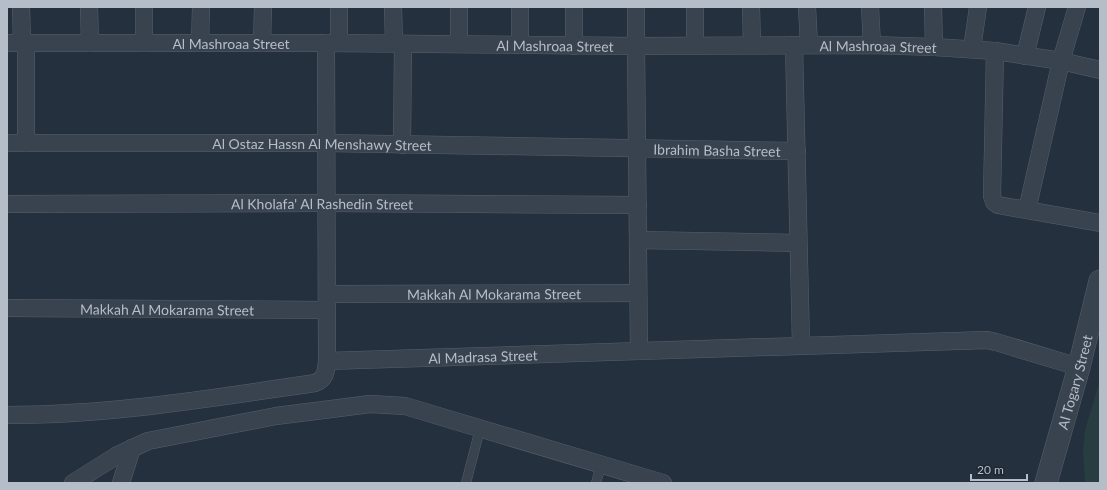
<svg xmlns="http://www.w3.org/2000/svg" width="1107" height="490" font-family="Lato,sans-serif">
	<rect width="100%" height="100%" fill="#25303f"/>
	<path fill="#273d40" d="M1100,380V483H1085L1083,451L1085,430Z"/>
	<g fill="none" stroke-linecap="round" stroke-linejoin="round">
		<g stroke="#57606c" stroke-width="10">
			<path id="service" d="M466,483L480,429
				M596,483L601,465"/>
		</g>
		<g stroke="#57606c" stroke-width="18">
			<g id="minor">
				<path d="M21,7L22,43"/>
				<path d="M89,7L90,43"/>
				<path d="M339,7V43"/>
				<path d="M393,7L394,43"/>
				<path d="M520,7V45"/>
				<path d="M574,7V46"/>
				<path d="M636,7V46L639,351"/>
				<path d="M695,7V46"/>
				<path d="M751,7L752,45"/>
				<path d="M807,7L809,45"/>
				<path d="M870,7L872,45"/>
				<path d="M933,7L934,47"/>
				<path id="s1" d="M7,43H326L636,46L872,45L934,47L995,51L1061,61L1100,70"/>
				<path d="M26,43V143"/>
				<path d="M144,43V7"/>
				<path d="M200,43L201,7"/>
				<path d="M262,43L263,7"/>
				<path d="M459,44V7"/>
				<path d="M794,45L801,345"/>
				<path d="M972,49L978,7"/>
				<path d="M995,51L992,196L994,202L998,205L1100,223"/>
				<path d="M1025,56L1037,7"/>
				<path id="s2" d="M7,143H326L797,151"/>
				<path d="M402,145L403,44"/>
				<path id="s3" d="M7,204L326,203L638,205"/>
				<path d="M1027,210L1061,61L1077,7"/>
				<path d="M638,240L798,243"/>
				<path id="s4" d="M327,294L638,293"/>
				<path id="s5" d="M7,308L327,310"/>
				<path id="s6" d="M327,361L987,340L996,342L1079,367"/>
				<path d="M7,415C111,415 213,398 315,383C326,379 326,371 327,361L326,43"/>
				<path d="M73,483L116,456L148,441L276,416L347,407L370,404L405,406L663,483"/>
				<path d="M121,483L132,448"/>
			</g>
		</g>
		<g stroke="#57606c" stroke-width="23">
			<g id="tertiary">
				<path id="s7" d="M1046,483L1079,367L1100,281"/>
			</g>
		</g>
		<use href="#service" stroke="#39424f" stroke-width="9"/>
		<use href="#minor" stroke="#39424f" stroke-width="17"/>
		<use href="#tertiary" stroke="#39424f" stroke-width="22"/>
	</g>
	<g text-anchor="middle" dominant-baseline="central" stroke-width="3" stroke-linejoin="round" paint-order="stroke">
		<g font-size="14" fill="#b5bdc9" stroke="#1e2734">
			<text stroke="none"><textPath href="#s1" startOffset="224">Al Mashroaa Street</textPath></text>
			<text stroke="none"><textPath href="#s1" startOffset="548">Al Mashroaa Street</textPath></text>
			<text stroke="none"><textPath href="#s1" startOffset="871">Al Mashroaa Street</textPath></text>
			<text stroke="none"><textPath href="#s2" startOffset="315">Al Ostaz Hassn Al Menshawy Street</textPath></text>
			<text stroke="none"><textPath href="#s2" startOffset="710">Ibrahim Basha Street</textPath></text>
			<text stroke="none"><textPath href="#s3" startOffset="315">Al Kholafa' Al Rashedin Street</textPath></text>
			<text stroke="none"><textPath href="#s4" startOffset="167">Makkah Al Mokarama Street</textPath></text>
			<text stroke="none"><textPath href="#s5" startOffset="160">Makkah Al Mokarama Street</textPath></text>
			<text stroke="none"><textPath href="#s6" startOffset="156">Al Madrasa Street</textPath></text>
			<text stroke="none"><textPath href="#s7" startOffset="105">Al Togary Street</textPath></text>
		</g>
	</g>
	<rect width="1107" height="490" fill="none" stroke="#b5bdc9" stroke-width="16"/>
	<path d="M971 474v6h56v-6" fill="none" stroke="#b5bdc9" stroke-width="2"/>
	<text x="977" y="474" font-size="12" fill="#b5bdc9" stroke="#1e2734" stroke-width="3" paint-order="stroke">20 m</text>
</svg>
